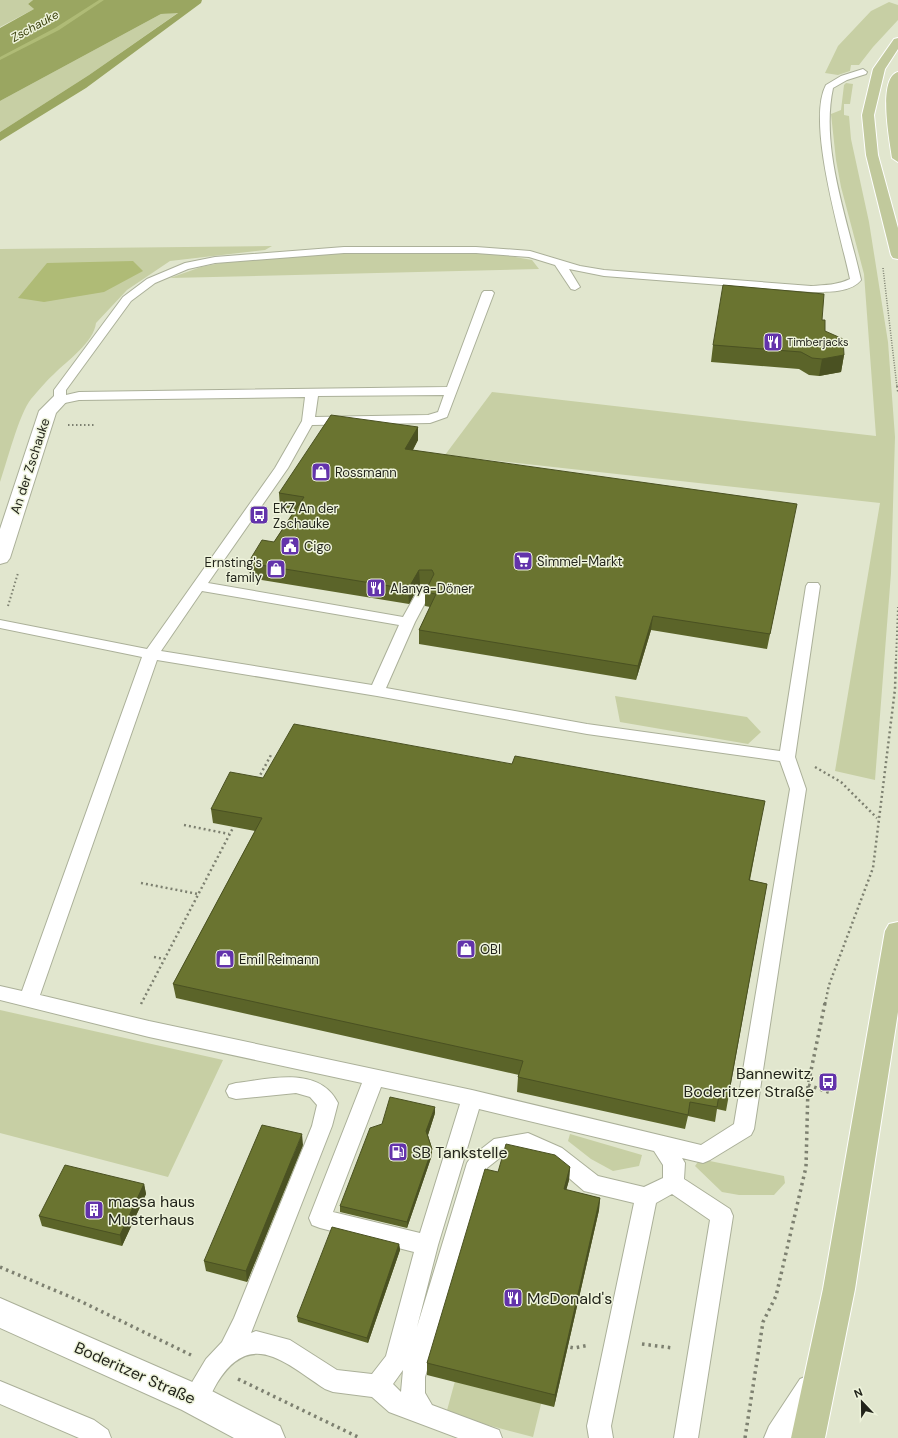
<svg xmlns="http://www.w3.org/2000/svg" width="898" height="1438" font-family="'DM Sans',sans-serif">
	<rect width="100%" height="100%" fill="#e1e6ce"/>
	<path fill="#c7cfa4" d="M0,0H33L28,4L34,9L0,27Z
		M889,2L898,5V20L873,47L859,65H851L850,71L838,75L825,73L838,46L871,11Z
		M179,12L89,75L0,132V101L161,14Z
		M846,83L853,84L850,104H844V115L849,116L851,139L869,222L888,342L895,437L891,573L875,780L835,771L880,503L445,455L492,392L876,436L864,274L841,187L836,160L831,114L841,110L844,85Z
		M272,246L265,250L170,261L127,290L96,323C94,342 67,361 54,374C46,381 38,391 31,399C19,414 7,462 0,482V249Z
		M384,251L493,253L532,260L539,269L170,278L201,267L236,260L314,254Z
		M615,696L747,717L761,732L748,744L620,722Z
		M0,1010L223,1060L168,1177L0,1133Z
		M570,1134L642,1155L639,1166L613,1171L591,1159L568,1141Z
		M700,1159L784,1176L785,1183L774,1195H739L722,1192L695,1166Z
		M458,1370L544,1392L533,1437L446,1414Z"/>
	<path fill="#9aa661" d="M33,0H202L201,3L86,88L0,141V132L89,75L178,13L161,14L0,101V28L34,9L28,4Z"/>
	<path fill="#afbb76" d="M133,261L143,271L104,292L44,302L18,298L47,263Z"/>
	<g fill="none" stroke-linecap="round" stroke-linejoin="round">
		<path fill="#afbb76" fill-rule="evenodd" d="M99,0H104L59,30L0,60V57L55,28Z"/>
		<g stroke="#abb099" stroke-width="2">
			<path id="lane" d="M863,69L867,72L866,74L847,80L833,88C820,148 848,221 861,280C851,293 826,292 811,292L604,276L569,269L580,287L575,290L571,289L555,265L529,257L476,253H344L215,263L188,269L155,283L131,301L66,390V395L79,392L447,387L482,293L484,291H492L494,293L447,417L430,423L312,425L288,468L208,583L403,617L421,585H431L433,588L415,622L386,688L587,724L780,751L806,586L808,583H818L820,586L795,757L806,789L754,1129L751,1135L710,1160L703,1163L682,1158L685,1163L684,1179L730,1209L733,1216L698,1438H674L710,1220L672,1194L656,1203L611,1426L613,1438H589L587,1426L634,1203L584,1191L548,1160L527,1151L506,1153L487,1168L425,1377V1393L432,1405L499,1430L502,1438H458L389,1412L372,1397L333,1392L325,1389C285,1363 251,1328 217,1383C210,1395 207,1406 194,1411L186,1407L182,1399L206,1359L222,1342L234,1318L312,1126L317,1105L310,1097L296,1093L236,1099L229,1097L226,1091L229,1085L236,1083C270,1079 319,1065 338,1103L332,1126L251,1333L256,1331L290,1340L337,1370L372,1374L386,1356L414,1252L320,1228L312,1225L309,1218L362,1083L149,1037L0,1000V986L22,991L142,657L0,628V620L147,649L275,468L302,421L305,397L79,400L60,404L54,400V390L123,297L147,279L185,263L215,257L344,247H476L530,251L580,266L604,270L811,286C825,285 838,285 850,279C841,236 806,122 826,85L841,76ZM444,395L438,412L428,415L315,417L318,396ZM202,591L399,625L372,685L161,651ZM157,660L377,696L587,734L780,761L790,789L734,1124L701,1145L472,1090L149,1021L40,995ZM381,1087L460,1104L420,1233L333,1212ZM479,1109L654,1151L663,1165V1178L644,1187L598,1176L562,1148L528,1133L494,1139L471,1157L467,1163L417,1327L438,1245ZM403,1370L401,1392L393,1384Z
				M0,1381L94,1420L108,1430L111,1438H79L0,1404Z"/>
		</g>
		<g stroke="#abb099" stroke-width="2">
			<path id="street" d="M60,395L66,396L68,400L56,413L10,558L7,562L0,564V529L39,411L54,396Z
				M0,1298L206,1388L280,1426L285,1438H234L182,1410L0,1328Z
				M812,1374L824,1379L828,1390L824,1401L800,1438H764L769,1426L800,1379Z"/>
		</g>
		<g stroke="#fff" stroke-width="2">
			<path id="primary" d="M898,38V49L885,69L874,115L878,155L898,228V259L893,258L891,255L866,155L862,115L873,69L894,39Z
				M898,72V162L892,158C890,142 877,78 898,72Z
				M898,922V1012L855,1289L825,1438H791L823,1289L885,931L889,924Z"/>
		</g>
		<path stroke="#7d8070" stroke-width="1.5" stroke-dasharray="1 1.5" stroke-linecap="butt" d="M883,268L897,387"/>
		<path stroke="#7d8070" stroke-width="2" stroke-dasharray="1.5 2.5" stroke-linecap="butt" d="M897,386L898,392
			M68,425H95
			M8,606L18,573
			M896,660L898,607"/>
		<path stroke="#7d8070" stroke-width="2.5" stroke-dasharray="2 3" stroke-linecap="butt" d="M815,767L841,782L877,818
			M258,779L271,755
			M184,825L229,834
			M141,883L198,894
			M154,957L164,959
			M141,1004L235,824
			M825,1004L829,985L873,868L895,689L896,659"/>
		<path stroke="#7d8070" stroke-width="3.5" stroke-dasharray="2.5 4" stroke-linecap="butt" d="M808,1085L831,1093
			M0,1267L80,1301L191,1355
			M642,1344L673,1348
			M564,1346L574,1348L589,1345
			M238,1379L360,1438
			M745,1438L763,1322L776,1296L806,1167L808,1085L825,1003"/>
		<use href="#lane" fill="#fff" fill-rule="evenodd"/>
		<use href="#street" fill="#fff" fill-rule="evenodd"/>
		<use href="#primary" fill="#c1c99c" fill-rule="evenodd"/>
	</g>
	<path fill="#5b6429" d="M822,320L825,331L844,355L841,372L819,376L809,375L799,369L711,362L713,345Z
		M418,427V440L413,450L794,518L767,649L651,630L636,680L419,644V630L430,607L425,606V592L429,584H420L409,604L249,578L248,563L274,542L295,509L280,507L279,493Z
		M263,778L762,815L750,880L767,884L726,1111L717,1109L715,1122L688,1116L685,1129L517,1092L518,1077L519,1075L176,998L173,984L255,831L213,823L211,809Z
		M435,1113L428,1135L432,1149V1155L407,1228L340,1212V1206Z
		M303,1145L247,1282L206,1271L204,1261Z
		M570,1167L569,1180L566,1190L600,1198L599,1210L554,1407L427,1375V1363L498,1172Z
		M144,1184L146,1194L122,1246L42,1226L39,1216Z
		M399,1244L400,1250L368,1343L298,1322L297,1317Z"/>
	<path fill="#4a5122" d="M844,355L841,372L819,376L822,359Z
		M418,427V440L406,462L405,449Z
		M419,570L420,584L409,604L408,589Z
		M653,616L651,630L636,680L638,666Z
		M435,1107V1113L427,1138L426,1131Z
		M302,1134L303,1145L247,1282L246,1271Z
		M432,1149V1155L407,1228V1222Z
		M570,1167L569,1180L563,1202L564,1189Z
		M144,1184L146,1194L122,1246L120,1235Z
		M600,1198L599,1210L554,1407L555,1395Z
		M399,1244L400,1250L368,1343L367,1338Z"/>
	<path fill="#6a7430" stroke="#4a5122" d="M723,285L824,294L822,320H825V331L843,339L844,355L822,359L812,358L801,352L713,345Z
		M331,415L418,427L405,449L797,504L770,634L653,616L638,666L419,630L436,594L425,592L434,574L432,570H419L408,589L248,563L262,540L274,542L304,497L279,493Z
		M294,724L512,764L515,756L765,801L749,880L767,884L728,1097L719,1095L717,1107L690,1102L688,1115L518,1077L523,1061L173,984L262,818L211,809L230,772L263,778Z
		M390,1097L435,1107L426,1131L432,1149L407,1222L340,1206L370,1128L382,1124Z
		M262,1125L302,1134L246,1271L204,1261Z
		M506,1144L555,1155L570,1167L564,1189L600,1198L555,1395L427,1363L485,1169L498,1172Z
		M65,1165L144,1184L120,1235L39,1216Z
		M332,1227L399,1244L367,1338L297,1317Z"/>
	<defs>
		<g id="restaurant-square" transform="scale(1)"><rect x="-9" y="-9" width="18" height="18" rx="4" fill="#6333ab" stroke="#eef3db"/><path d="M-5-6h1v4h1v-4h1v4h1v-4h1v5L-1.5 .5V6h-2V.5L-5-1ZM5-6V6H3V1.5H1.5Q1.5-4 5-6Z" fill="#fff"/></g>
		<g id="shop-square" transform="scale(1)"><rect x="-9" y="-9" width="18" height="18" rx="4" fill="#6333ab" stroke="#eef3db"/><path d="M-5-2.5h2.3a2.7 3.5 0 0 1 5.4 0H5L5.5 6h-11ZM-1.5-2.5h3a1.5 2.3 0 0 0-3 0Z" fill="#fff"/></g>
		<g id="bus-square" transform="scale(1)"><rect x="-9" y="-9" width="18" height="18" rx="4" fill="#6333ab" stroke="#eef3db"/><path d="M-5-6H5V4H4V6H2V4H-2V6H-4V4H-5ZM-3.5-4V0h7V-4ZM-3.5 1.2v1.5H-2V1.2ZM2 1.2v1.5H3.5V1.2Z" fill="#fff"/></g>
		<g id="civic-square" transform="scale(1)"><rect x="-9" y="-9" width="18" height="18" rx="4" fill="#6333ab" stroke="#eef3db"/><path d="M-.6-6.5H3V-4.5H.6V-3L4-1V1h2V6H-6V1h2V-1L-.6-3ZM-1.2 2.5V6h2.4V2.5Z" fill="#fff"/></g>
		<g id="supermarket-square" transform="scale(1)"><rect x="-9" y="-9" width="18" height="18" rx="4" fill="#6333ab" stroke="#eef3db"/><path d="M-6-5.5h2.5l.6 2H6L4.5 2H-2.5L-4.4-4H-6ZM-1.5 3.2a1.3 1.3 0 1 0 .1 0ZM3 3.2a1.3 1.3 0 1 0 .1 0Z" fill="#fff"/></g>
		<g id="fuel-square" transform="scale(1)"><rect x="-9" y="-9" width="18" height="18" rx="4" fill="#6333ab" stroke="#eef3db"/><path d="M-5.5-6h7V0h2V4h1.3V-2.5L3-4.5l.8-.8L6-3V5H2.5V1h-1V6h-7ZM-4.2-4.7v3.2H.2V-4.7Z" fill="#fff"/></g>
		<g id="building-square" transform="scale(1)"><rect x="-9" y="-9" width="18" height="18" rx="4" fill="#6333ab" stroke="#eef3db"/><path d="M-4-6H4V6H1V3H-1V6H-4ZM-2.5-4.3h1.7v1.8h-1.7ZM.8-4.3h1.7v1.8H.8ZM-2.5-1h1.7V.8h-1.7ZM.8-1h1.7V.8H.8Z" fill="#fff"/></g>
	</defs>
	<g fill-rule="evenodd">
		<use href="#restaurant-square" x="773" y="342"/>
		<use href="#shop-square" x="321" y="472"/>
		<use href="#bus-square" x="259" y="515"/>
		<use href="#civic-square" x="290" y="546"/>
		<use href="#supermarket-square" x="523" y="561"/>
		<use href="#shop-square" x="276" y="569"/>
		<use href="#restaurant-square" x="376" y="588"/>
		<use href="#shop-square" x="466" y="949"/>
		<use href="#shop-square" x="225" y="959"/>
		<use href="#bus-square" x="828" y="1082"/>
		<use href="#fuel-square" x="398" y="1152"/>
		<use href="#building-square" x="94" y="1210"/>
		<use href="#restaurant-square" x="513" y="1298"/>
	</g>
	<g text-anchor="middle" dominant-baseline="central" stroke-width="3" stroke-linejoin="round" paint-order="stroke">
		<g font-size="11" fill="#22241b" stroke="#eef3db" text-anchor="start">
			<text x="787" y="342">Timberjacks</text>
		</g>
		<g font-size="12" font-style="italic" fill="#3c430e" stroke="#eef3db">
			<text transform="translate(35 26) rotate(-29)">Zschauke</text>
		</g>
		<g font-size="13" fill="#22241b" stroke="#eef3db">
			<text transform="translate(30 466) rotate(-72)">An der Zschauke</text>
		</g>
		<g font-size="13" fill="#22241b" stroke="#eef3db" text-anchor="start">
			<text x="335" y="472">Rossmann</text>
			<text x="273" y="508">EKZ An der<tspan x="273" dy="15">Zschauke</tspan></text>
			<text x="304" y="546">Cigo</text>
			<text x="537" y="561">Simmel-Markt</text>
			<text x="262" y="562" text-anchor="end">Ernsting's<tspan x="262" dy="15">family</tspan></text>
			<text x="390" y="588">Alanya-Döner</text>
			<text x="480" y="949">OBI</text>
			<text x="239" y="959">Emil Reimann</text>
		</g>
		<g font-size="16" fill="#22241b" stroke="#eef3db" text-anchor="start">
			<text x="814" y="1073" text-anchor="end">Bannewitz,<tspan x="814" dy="18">Boderitzer Straße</tspan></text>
			<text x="412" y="1152">SB Tankstelle</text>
			<text x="108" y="1201">massa haus<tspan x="108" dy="18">Musterhaus</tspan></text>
			<text x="527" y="1298">McDonald's</text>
		</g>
		<g font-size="16" fill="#22241b" stroke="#eef3db">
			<text transform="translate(135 1373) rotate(24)">Boderitzer Straße</text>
		</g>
	</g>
	<g transform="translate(862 1402) rotate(338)" stroke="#eef3db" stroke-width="3" paint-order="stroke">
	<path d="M0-3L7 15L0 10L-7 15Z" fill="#22241b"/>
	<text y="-6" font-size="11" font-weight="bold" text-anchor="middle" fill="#22241b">N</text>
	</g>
</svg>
